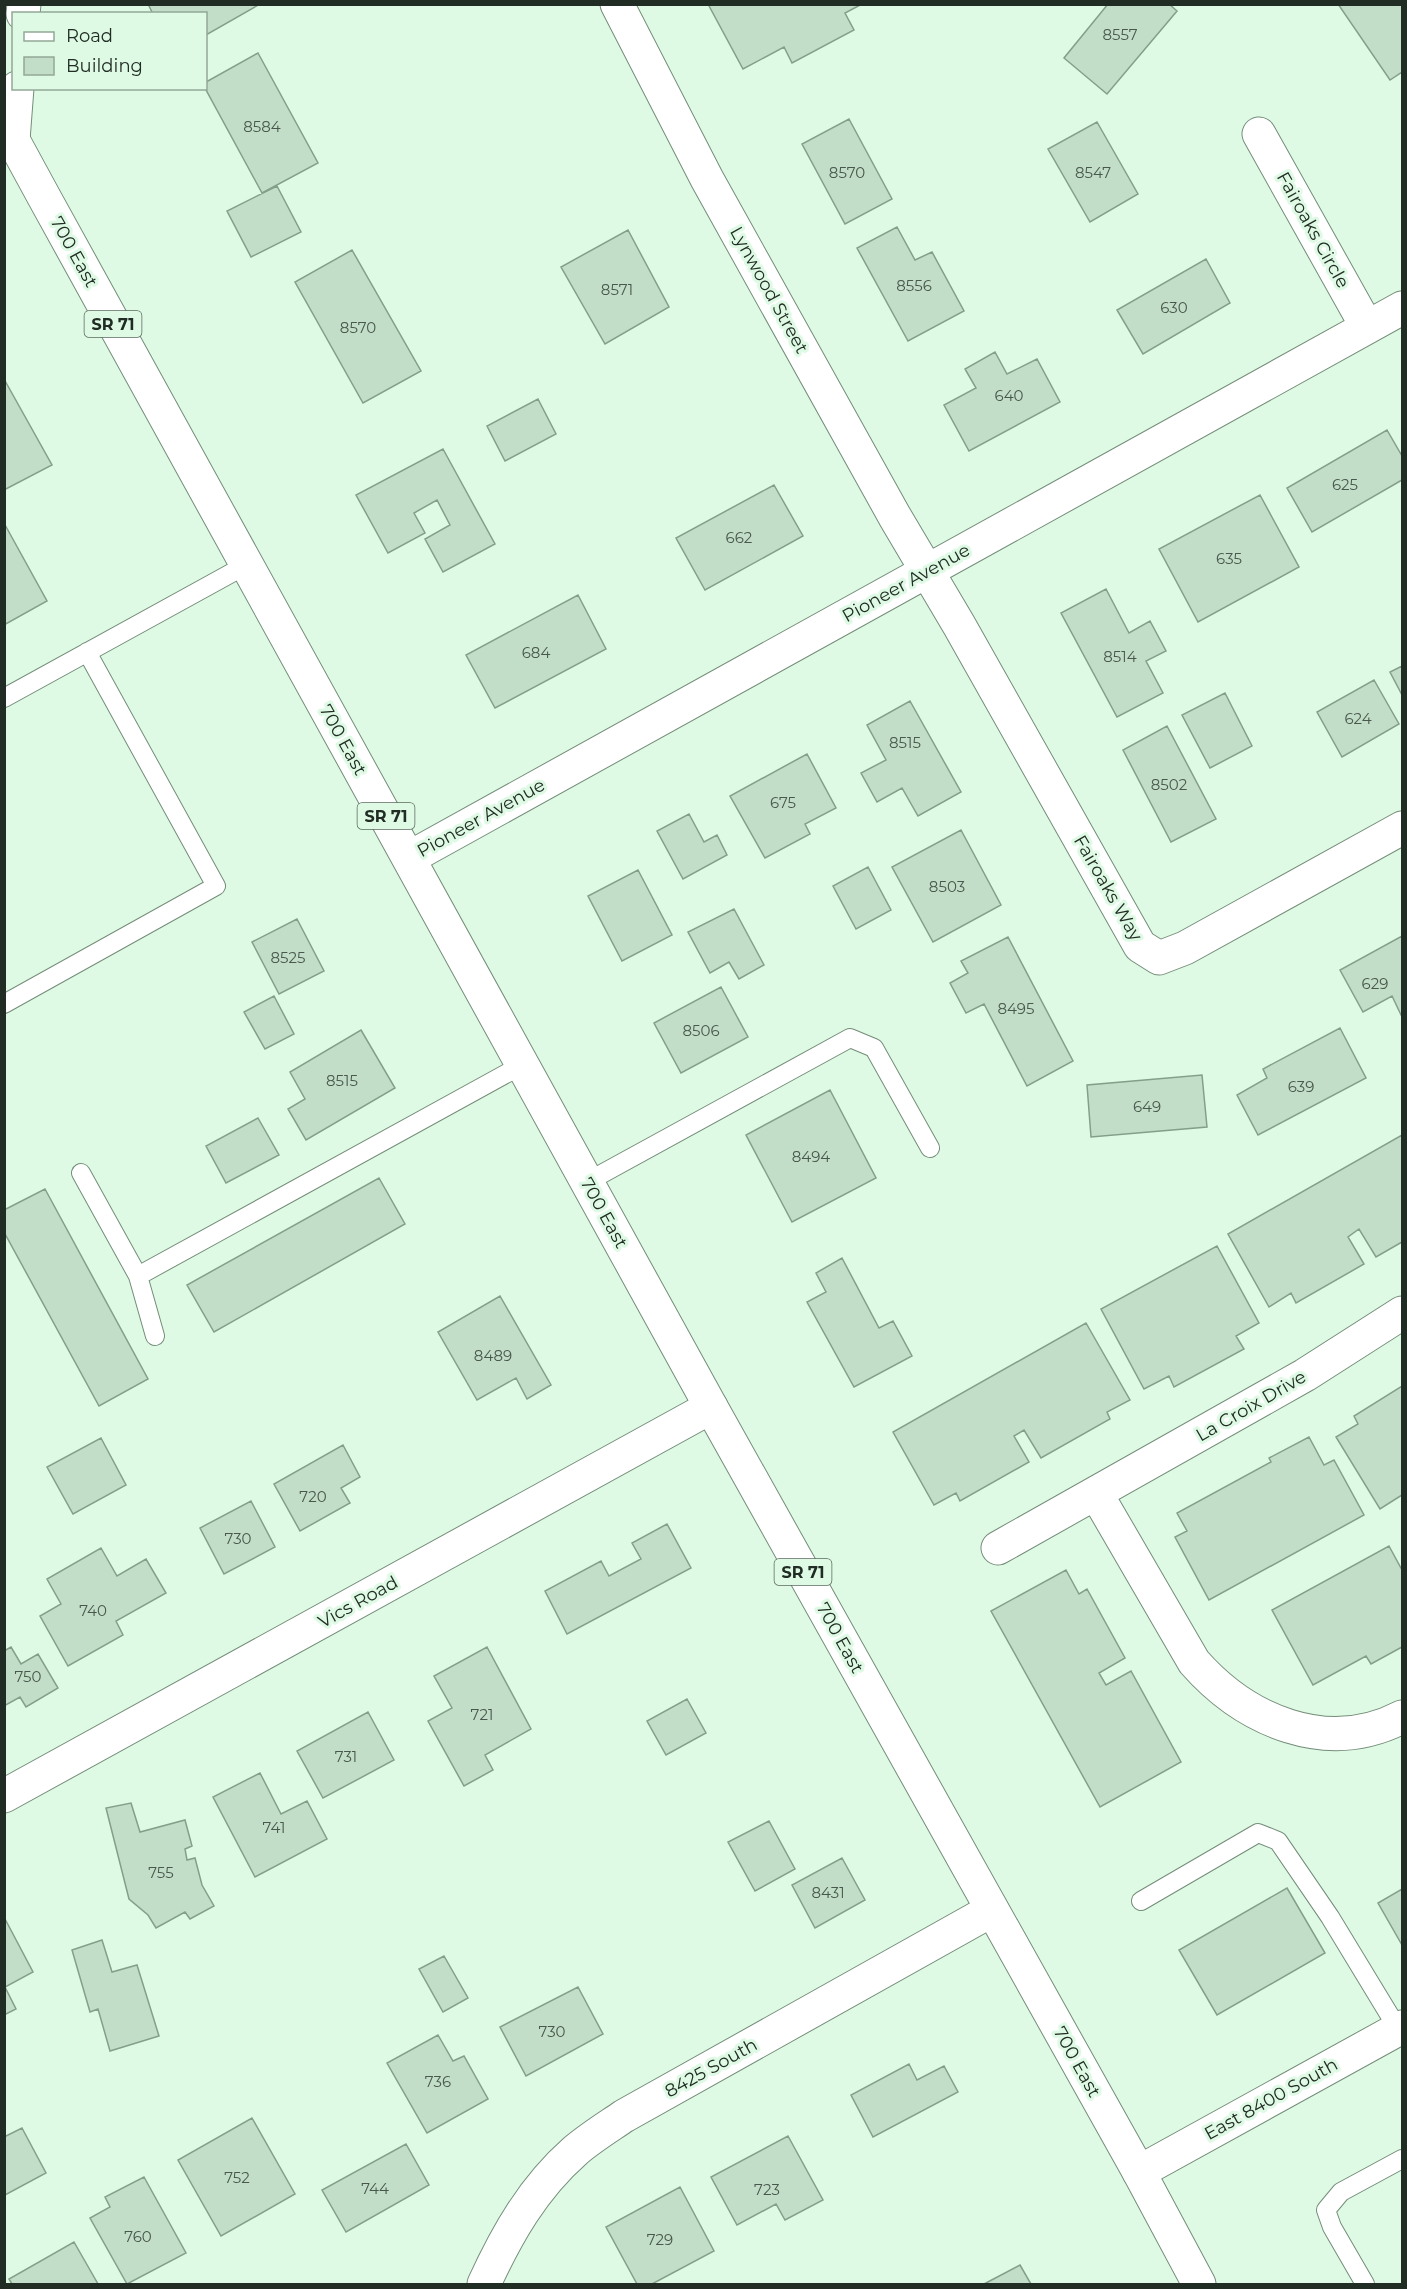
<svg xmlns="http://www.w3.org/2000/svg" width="1407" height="2289" font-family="Montserrat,sans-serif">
	<rect width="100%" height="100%" fill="#defae4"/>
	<path fill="#c2dec8" stroke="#849e8a" stroke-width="1.5" d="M148,4H260L206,35V14H153Z
		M708,4H862L845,13L854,30L792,63L784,47L743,69Z
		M1108,4H1169L1177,11L1107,94L1064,58Z
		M1338,4H1402V72L1390,80Z
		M258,53L318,163L262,193L205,88L206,82Z
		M849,119L892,199L845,224L802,144Z
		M1097,122L1138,194L1090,222L1048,149Z
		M277,186L301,232L251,257L227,211Z
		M897,227L915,260L932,252L964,311L908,341L857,248Z
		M628,230L669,307L605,344L561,267Z
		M352,250L421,371L363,403L295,282Z
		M1206,259L1230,303L1143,354L1117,310Z
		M995,352L1007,374L1037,359L1060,402L969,451L944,405L976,388L965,369Z
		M4,379L52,465L4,490Z
		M538,399L556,434L505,461L487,426Z
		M1387,430L1402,456V480L1312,532L1287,488Z
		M443,449L495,544L443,572L425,539L450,525L437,500L414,513L425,533L388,553L356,495Z
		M774,485L803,536L705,590L676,538Z
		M1260,495L1299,567L1198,622L1159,549Z
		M4,523L47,601L4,625Z
		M1106,589L1129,633L1150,621L1166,651L1146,661L1163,693L1117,717L1061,613Z
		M578,595L606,649L495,708L466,655Z
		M1402,666V695L1390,672Z
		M1374,680L1399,724L1342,757L1317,712Z
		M1225,693L1252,746L1210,768L1182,715Z
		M910,701L961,792L918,816L902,788L877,802L861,773L886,760L867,725Z
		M1167,726L1216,819L1171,842L1123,750Z
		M807,754L836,808L805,824L810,834L765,858L730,796Z
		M689,814L704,842L717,835L727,855L683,879L657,831Z
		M961,830L1001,905L933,942L892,867Z
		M868,867L891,910L856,929L833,886Z
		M638,870L672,935L622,961L588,896Z
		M734,909L764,965L739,979L729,962L710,973L688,932Z
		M297,919L324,971L279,994L252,942Z
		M1402,936V1017L1392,996L1363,1012L1340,970Z
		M1008,937L1073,1061L1027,1086L984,1004L966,1013L950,983L968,973L961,961Z
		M721,987L748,1037L681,1073L654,1023Z
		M274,996L294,1034L265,1049L244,1012Z
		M1340,1028L1366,1078L1258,1135L1237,1095L1267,1078L1263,1069Z
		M361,1030L395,1088L306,1140L288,1109L305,1099L290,1072Z
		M1202,1075L1207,1127L1091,1137L1087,1085Z
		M830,1090L876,1178L792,1222L746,1135Z
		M258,1118L279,1155L226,1183L206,1146Z
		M1402,1135V1242L1376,1257L1359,1229L1348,1237L1364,1264L1296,1303L1291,1293L1269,1307L1228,1234Z
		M379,1178L405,1224L214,1332L187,1285Z
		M45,1189L148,1379L99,1406L4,1232V1210Z
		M1217,1246L1259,1323L1236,1336L1244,1349L1174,1387L1169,1376L1144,1389L1101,1309Z
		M842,1258L879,1328L893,1321L912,1356L854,1387L807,1302L826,1292L816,1273Z
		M500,1296L551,1385L527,1399L516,1378L477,1400L438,1332Z
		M1086,1323L1130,1400L1107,1412L1110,1419L1041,1458L1024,1430L1014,1436L1029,1462L960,1501L956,1493L934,1505L893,1432Z
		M1402,1386V1495L1380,1509L1336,1437L1358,1424L1354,1416Z
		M1309,1437L1324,1465L1334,1460L1364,1515L1209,1600L1175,1537L1187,1531L1177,1513L1271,1462L1269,1458Z
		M101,1438L126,1485L73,1514L47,1467Z
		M343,1445L360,1477L341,1488L350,1503L300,1531L274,1484Z
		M251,1501L275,1547L224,1574L200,1528Z
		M667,1524L691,1568L567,1634L545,1591L601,1561L609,1576L641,1559L632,1543Z
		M1389,1546L1402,1570V1647L1371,1664L1366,1656L1313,1685L1272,1610Z
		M101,1548L117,1576L146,1559L166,1593L116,1621L123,1635L68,1666L40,1616L61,1604L47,1579Z
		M1066,1570L1079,1594L1087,1589L1125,1658L1099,1673L1106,1685L1131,1671L1181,1762L1100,1807L991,1611Z
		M11,1647L21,1664L38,1654L58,1688L26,1707L20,1697L4,1706V1651Z
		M487,1647L531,1729L485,1755L493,1770L464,1786L428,1721L452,1708L434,1676Z
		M687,1699L706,1733L666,1755L647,1721Z
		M368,1712L394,1760L323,1798L297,1751Z
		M260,1773L281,1814L307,1801L327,1839L255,1877L213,1797Z
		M131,1803L140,1832L185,1820L192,1846L185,1849L187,1860L195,1858L202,1885L214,1906L190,1919L185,1912L156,1928L148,1915L129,1899L106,1808Z
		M769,1821L795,1869L755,1891L728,1842Z
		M842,1858L865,1900L815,1928L792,1885Z
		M1287,1888L1325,1953L1217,2015L1179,1950Z
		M1402,1889V1945L1378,1903Z
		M4,1917L33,1972L5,1987L16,2009L4,2015Z
		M102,1940L112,1972L137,1965L159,2036L110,2051L98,2009L90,2012L72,1950Z
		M444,1956L468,1998L443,2012L419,1969Z
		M578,1987L603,2034L526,2076L500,2027Z
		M438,2035L453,2061L464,2056L488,2099L427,2133L387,2063Z
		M909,2064L917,2080L944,2066L958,2092L873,2137L851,2095Z
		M252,2118L295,2194L221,2236L178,2160Z
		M22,2128L46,2173L5,2195L4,2137Z
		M788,2136L823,2200L785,2220L776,2204L737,2225L711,2177Z
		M406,2144L429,2185L346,2232L322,2190Z
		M144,2177L186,2253L127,2284L90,2218L110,2207L105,2197Z
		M680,2187L714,2251L652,2284H637L606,2227Z
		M74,2242L98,2284H12L9,2279Z
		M1020,2265L1031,2284H984Z"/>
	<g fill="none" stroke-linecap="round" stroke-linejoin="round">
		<g stroke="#748d79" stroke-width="20">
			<path id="service" d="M4,698L246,565
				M4,1004L216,886L87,652
				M81,1173L138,1276L522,1065
				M587,1182L850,1038L874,1048L930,1148
				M138,1276L155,1336
				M1141,1901L1258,1833L1278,1841L1330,1917L1398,2029
				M1365,2284L1332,2227L1326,2210L1341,2192L1402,2159"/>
		</g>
		<g stroke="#748d79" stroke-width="35">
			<path id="minor" d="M617,4L707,179L895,517L959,625L1140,946L1159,958L1185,948L1402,828
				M1259,134L1367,327
				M409,858L1402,308
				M1097,1495L1194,1662C1246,1721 1327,1756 1402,1717
				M998,1548L1305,1375L1402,1313
				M4,1796L711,1407
				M1139,2172L1402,2027
				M484,2284C507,2234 533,2188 575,2151C590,2138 608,2127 624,2116L992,1910"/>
		</g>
		<g stroke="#748d79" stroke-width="35">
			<path id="tertiary" d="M23,14L24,4
				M13,140L17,88"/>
		</g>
		<g stroke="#748d79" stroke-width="35">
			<path id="primary" d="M4,106L13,140L44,197L711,1407L1139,2172L1199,2284"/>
		</g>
		<use href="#service" stroke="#fff" stroke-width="18"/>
		<use href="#minor" stroke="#fff" stroke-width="33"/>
		<use href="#tertiary" stroke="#fff" stroke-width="33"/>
		<use href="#primary" stroke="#fff" stroke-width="33"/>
	</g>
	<g text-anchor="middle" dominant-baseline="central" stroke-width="6" stroke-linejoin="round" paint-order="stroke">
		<g font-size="15" fill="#49584d">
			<text x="1120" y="34">8557</text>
			<text x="262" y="126">8584</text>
			<text x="847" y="172">8570</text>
			<text x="1093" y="172">8547</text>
			<text x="914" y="285">8556</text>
			<text x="617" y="289">8571</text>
			<text x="1174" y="307">630</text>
			<text x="358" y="327">8570</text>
			<text x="1009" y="395">640</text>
			<text x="1345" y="484">625</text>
			<text x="739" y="537">662</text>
			<text x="1229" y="558">635</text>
			<text x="536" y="652">684</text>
			<text x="1120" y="656">8514</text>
			<text x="1358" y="718">624</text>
			<text x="905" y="742">8515</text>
			<text x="1169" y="784">8502</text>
			<text x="783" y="802">675</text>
			<text x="947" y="886">8503</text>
			<text x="288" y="957">8525</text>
			<text x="1375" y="983">629</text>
			<text x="1016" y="1008">8495</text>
			<text x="701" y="1030">8506</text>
			<text x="342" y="1080">8515</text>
			<text x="1301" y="1086">639</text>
			<text x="1147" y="1106">649</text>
			<text x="811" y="1156">8494</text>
			<text x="493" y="1355">8489</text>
			<text x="313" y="1496">720</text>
			<text x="238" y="1538">730</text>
			<text x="93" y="1610">740</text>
			<text x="28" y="1676">750</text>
			<text x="482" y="1714">721</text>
			<text x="346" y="1756">731</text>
			<text x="274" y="1827">741</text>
			<text x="161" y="1872">755</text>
			<text x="828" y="1892">8431</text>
			<text x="552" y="2031">730</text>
			<text x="438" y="2081">736</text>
			<text x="237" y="2177">752</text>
			<text x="375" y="2188">744</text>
			<text x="767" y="2189">723</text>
			<text x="138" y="2236">760</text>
			<text x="660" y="2239">729</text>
		</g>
		<g fill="#defae4" stroke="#5a6a5e" stroke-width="1.5">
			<rect x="84.5" y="311" width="57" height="26" rx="4.5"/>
			<rect x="357.5" y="803" width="57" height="26" rx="4.5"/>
			<rect x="774.5" y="1559" width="57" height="26" rx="4.5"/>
		</g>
		<g font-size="16" font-weight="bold" fill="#212c24">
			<text x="113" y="324">SR 71</text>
			<text x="386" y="816">SR 71</text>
			<text x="803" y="1572">SR 71</text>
		</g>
		<g font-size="18" fill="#212c24" stroke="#defae4">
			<text transform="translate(1313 230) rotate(61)">Fairoaks Circle</text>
			<text transform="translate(74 252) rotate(61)">700 East</text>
			<text transform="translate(769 290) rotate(61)">Lynwood Street</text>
			<text transform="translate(906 583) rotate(-29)">Pioneer Avenue</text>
			<text transform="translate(343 740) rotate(61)">700 East</text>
			<text transform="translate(481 818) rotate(-29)">Pioneer Avenue</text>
			<text transform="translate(1108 888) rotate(60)">Fairoaks Way</text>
			<text transform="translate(604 1213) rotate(61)">700 East</text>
			<text transform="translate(1251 1406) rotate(-30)">La Croix Drive</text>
			<text transform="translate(358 1602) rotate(-29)">Vics Road</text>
			<text transform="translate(840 1638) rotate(61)">700 East</text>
			<text transform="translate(1077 2062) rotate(61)">700 East</text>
			<text transform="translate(711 2068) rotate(-29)">8425 South</text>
			<text transform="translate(1271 2099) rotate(-29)">East 8400 South</text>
		</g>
	</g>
	<rect width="1407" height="2289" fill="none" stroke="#212c24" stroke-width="12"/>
	<rect x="12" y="12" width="195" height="78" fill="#defae4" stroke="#92a897" stroke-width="1.5"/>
	<rect x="24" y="32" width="30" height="9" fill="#ffffff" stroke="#92a897" stroke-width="1.5"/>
	<text x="66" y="42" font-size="18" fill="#212c24">Road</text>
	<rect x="24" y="57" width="30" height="18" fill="#c2dec8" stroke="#92a897" stroke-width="1.5"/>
	<text x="66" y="72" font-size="18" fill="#212c24">Building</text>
</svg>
